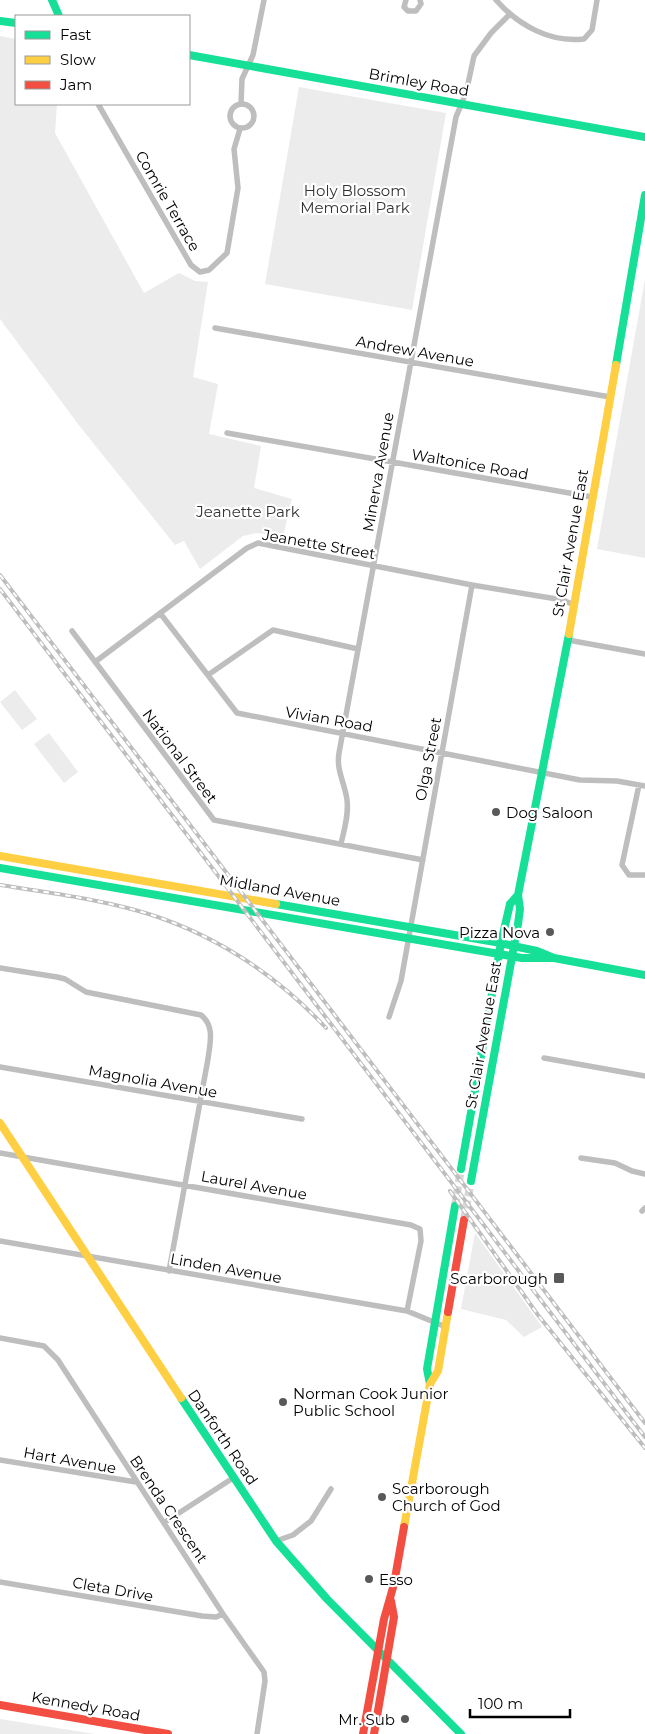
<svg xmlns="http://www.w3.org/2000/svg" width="645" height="1734" font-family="Montserrat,sans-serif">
	<rect width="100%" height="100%" fill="#fff"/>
	<path fill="#ececec" d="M0,36L16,39V104H57L55,133L144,293L179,273L195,281L208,282L193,377L218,384L209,434L261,446L254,488L292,499L283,536L257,533L243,536L200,569L184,541L175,545L78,424L0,319Z
		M299,87L446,113L412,310L265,284Z
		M645,279V558L597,549Z
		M15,690L37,719L22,730L0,702Z
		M49,733L78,772L64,783L34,744Z
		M475,1233L542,1327L524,1337L506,1320L461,1309Z
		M0,1719L95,1734H0Z"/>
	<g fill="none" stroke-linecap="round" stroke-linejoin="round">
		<path stroke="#d9d9d9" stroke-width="8" stroke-dasharray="8 4" stroke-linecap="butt" d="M455,1206L461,1169
			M464,1220L471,1181"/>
		<path stroke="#bebebe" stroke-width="5.5" d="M406,0L404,7L408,11H416L421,4L420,0
			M496,0C518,25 550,43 584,39L592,30L597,0
			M230 116a12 12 0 1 1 24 0a12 12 0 1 1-24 0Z
			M98,104L191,265L200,272L209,270L227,253L238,188L234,149L240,129
			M241,104L242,79L253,55L264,0
			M215,328L610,397
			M227,433L592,497
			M160,613L237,713L580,780L617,781L645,786
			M72,631L214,820L423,860
			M568,640L645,654
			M95,662L247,548L258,543L472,585L563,600L574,605
			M208,675L273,630L358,649
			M639,785L622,865L629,875H645
			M341,844C344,830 349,815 347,800C345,783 336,771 339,753L456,117L466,93L474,56L491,33L509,15
			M0,968L57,977L65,979L86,992L201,1015C215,1026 210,1043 208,1059L169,1271
			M389,1017L401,981L472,585
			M544,1058L645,1076
			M0,1067L302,1119
			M0,1153L411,1225L420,1229L421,1241L407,1311
			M581,1158L615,1163L632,1171L645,1174
			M642,1211L645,1208
			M0,1241L407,1311L446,1327
			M0,1338L44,1346L58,1360L223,1614L264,1672L265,1681L257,1734
			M0,1460L136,1482
			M165,1522L233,1478
			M276,1541L293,1535L311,1521L331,1489
			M0,1582L202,1616L216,1617L223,1614"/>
		<path stroke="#16e098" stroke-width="8" d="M52,0L59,16
			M0,21L16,23
			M189,55L645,137
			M616,365L645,195
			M0,868L522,958H553
			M276,904L495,942L537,951L554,958L645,975
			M461,1169L501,943L510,904L518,895
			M471,1181L518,924L520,909L518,895L569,634
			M430,1384L427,1369L455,1206
			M181,1398L276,1541L327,1599L461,1734"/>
		<path stroke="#ffcf43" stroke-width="8" d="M569,634L616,365
			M0,856L276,904
			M0,1123L181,1398
			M404,1527L430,1384L438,1371L448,1312"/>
		<path stroke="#f24e42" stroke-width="8" d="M448,1312L464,1220
			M0,1705L168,1734
			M363,1734L384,1619L394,1584L404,1527
			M374,1734L394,1617L391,1601"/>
		<g stroke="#bebebe" stroke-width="4">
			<path id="rail" d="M0,575L645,1423
				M0,589L645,1437
				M0,885C45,892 91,898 135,910C208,930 274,972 326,1028
				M450,1191L538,1315L645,1448"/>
		</g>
		<use href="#rail" stroke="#fff" stroke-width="2" stroke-dasharray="5.5" stroke-linecap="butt"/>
	</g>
	<g fill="#595959" stroke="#fff" stroke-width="2">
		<circle cx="496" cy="812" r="5"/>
		<circle cx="550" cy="932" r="5"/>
		<rect x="553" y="1272" width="12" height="12" rx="2.5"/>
		<circle cx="283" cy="1402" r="5"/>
		<circle cx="382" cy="1497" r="5"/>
		<circle cx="369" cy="1579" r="5"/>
		<circle cx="405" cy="1719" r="5"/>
	</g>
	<g text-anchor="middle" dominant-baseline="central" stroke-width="4.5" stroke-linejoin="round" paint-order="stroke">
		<g font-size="15" fill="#000" stroke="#fff">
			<text transform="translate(419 82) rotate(10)">Brimley Road</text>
			<text transform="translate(168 201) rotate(60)">Comrie Terrace</text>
			<text transform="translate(415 351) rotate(10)">Andrew Avenue</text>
			<text transform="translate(470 464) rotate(10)">Waltonice Road</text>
			<text transform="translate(378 472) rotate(-80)">Minerva Avenue</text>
			<text transform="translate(570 543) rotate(-80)">St Clair Avenue East</text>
			<text transform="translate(319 544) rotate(10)">Jeanette Street</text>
			<text transform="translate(329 719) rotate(10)">Vivian Road</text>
			<text transform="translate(180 756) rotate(53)">National Street</text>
			<text transform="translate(428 759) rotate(-79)">Olga Street</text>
			<text transform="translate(280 890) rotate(10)">Midland Avenue</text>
			<text transform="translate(483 1035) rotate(-80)">St Clair Avenue East</text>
			<text transform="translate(153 1081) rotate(10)">Magnolia Avenue</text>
			<text transform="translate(254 1185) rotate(10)">Laurel Avenue</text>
			<text transform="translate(226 1268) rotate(10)">Linden Avenue</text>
			<text transform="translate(223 1437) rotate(56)">Danforth Road</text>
			<text transform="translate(70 1460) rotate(10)">Hart Avenue</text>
			<text transform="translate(169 1509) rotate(56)">Brenda Crescent</text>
			<text transform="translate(113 1589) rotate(10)">Cleta Drive</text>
			<text transform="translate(86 1706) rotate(10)">Kennedy Road</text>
		</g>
		<g font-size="15" fill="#333" stroke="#fff">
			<text x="355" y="190">Holy Blossom<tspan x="355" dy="17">Memorial Park</tspan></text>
			<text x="248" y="511">Jeanette Park</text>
		</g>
		<g font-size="15" fill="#000" stroke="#fff" text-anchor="start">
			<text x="506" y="812">Dog Saloon</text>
			<text x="540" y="932" text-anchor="end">Pizza Nova</text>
			<text x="548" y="1278" text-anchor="end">Scarborough</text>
			<text x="293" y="1393">Norman Cook Junior<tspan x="293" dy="17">Public School</tspan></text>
			<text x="392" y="1488">Scarborough<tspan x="392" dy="17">Church of God</tspan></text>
			<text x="379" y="1579">Esso</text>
			<text x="395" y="1719" text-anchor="end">Mr. Sub</text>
		</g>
	</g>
	<rect x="15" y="15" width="175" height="90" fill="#ffffff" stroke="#999999"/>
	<rect x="25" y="31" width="25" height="8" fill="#16e098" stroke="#999999"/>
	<text x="60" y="40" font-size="15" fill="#000000">Fast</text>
	<rect x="25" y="56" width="25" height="8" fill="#ffcf43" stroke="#999999"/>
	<text x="60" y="65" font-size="15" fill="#000000">Slow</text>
	<rect x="25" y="81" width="25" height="8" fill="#f24e42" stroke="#999999"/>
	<text x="60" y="90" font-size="15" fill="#000000">Jam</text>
	<path d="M470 1709v8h100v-8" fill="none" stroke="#000000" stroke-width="2.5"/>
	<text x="478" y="1709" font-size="15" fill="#000000" stroke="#ffffff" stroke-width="4" paint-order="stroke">100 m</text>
</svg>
